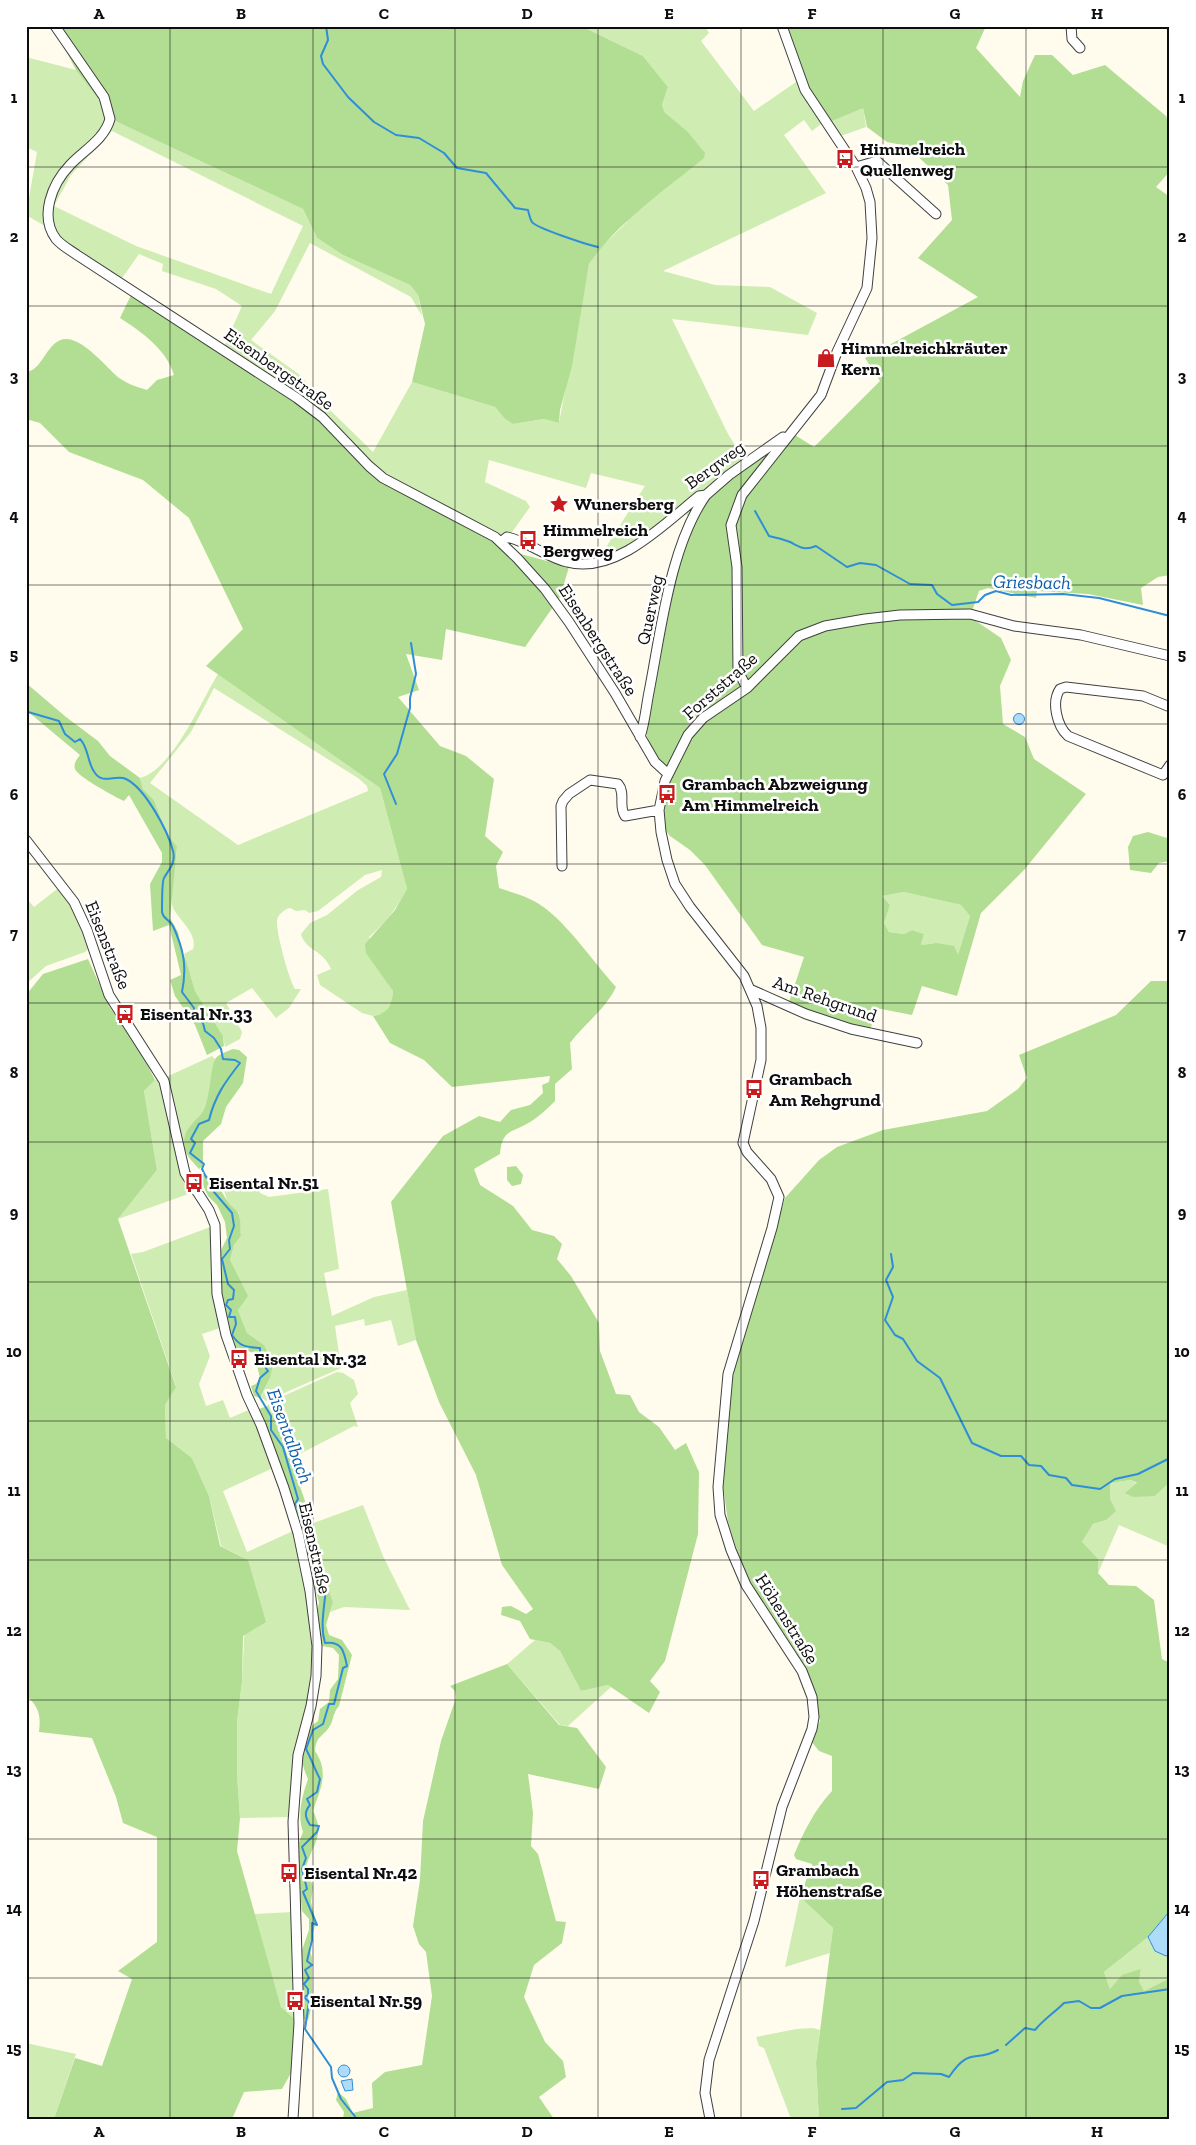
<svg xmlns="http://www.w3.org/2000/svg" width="1196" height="2145" font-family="'Zilla Slab',serif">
	<rect width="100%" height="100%" fill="#fffced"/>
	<path fill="#cfecb3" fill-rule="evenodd" d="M581,26H705L709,33L701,41L754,111L796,82L804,79L863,108L866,127L832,139L821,124L812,131L804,120L784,135L826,193L663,271L715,285L770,287L817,313L808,335L672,319L728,434L748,466L716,488L692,526L690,518L684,512L654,539L596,563L645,486L591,473L586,488L489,460L485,482L526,501L530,507L502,546L395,487L222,351L242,306L216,289L162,271L163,264L139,254L118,284L76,257L45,226L26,215L37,152L26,147V57L76,70L115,121L303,209L317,238L343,255L410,285L418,295L422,316L411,297L310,243L275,311L251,340L300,375L332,412L373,452L412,382L495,407L505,419L513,424L544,419L559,423L589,264L598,250L627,222L687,131L663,112L662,105L668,87L643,56ZM112,131L303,226L271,294L136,246L54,206L71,175Z
		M218,674L380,788L407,889C397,908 385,923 369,937L393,991L392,1001L385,1013L373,1016L362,1013L320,985L317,975L331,969C322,948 306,952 301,934L310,923L327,915L358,890L381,877L382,870L365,875L318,911L309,913L305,910L296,911L290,908C285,909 277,915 277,921C276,932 289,980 295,989H301L289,1008L276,1018L252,988L226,1003L242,1032L240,1039L225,1047L223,1036L195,991L184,954L193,949C198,934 179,920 173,908C169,898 176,861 177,849L166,832L154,800L143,789L140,778C173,769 200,703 218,674ZM214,688L358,778L367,786L368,791L238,845L150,783L191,732Z
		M61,886L73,904L90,947L85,952L46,966L26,984V898L34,907Z
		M904,892L961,905L970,916L958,956L936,943L921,945L924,934L912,930L904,934L889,932L884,923L890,905L882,896Z
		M212,1056L215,1059C210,1076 213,1095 203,1111C196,1123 187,1124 184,1141H181L164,1078Z
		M155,1080H160L194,1192L118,1219L157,1170L144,1091Z
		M215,1176L225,1181H253L260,1193L269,1197L328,1189L339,1269L324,1273L332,1316L374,1297L407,1290L416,1340L398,1346L391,1320L365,1326L364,1319L335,1326L341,1368L266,1401L261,1397L270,1378L264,1345L247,1333L238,1310L233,1268L230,1260L234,1245L241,1236L239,1213L227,1201L225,1193L213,1178Z
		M213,1226L223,1327L202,1334L210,1356L199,1384L206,1406L223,1400L230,1418L251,1409L275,1467L223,1491L247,1552L293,1531L297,1537L315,1647V1677L290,1817L240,1818L237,1774V1722L242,1681L248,1560L221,1546L209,1496L192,1458L166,1438L165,1405L176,1386L131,1254L143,1252Z
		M337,1372L343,1373L354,1380L358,1394L350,1403L358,1427L354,1426L290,1459L279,1426L267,1406L270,1402Z
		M1131,1480L1155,1496L1170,1482V1547L1119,1525L1098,1573L1082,1542L1093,1524L1106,1520L1110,1499V1483Z
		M363,1505L383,1556L410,1610L344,1607L330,1612L333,1602L307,1530L308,1525Z
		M535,1640L550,1643L560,1651L581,1691L608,1685L611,1687L568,1726L560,1725L507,1664Z
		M800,1897L833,1928L830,1953L785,1967Z
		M293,1912L297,2021L281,2007L254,1914Z
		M1148,1937L1149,1941L1165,1956L1170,1953V1978L1144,1991L1139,1981L1141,1969L1110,1989L1104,1972Z
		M813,2028L820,2030L816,2063L819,2119H791L764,2048L759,2046L756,2037L796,2029Z
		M26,2043L76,2054L54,2119H26Z"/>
	<path fill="#b1de92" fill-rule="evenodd" d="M50,26H581L643,56L668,87L662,105L664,112L687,131L705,153L704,158C665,190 618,222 589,264L572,366L560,410L559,423L544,419L513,424L505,419L495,407L412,382L425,324L418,295L410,285L343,255L317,238L303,209L115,121L76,70L58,36Z
		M786,26H986L976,48L1020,97L1023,81L1035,55H1052L1073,75L1105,65L1166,116L1170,126V171L1156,187L1170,197V575L1158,577L1141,588L1143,605L1088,594L1037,591L1036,598L988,588L979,591L970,617L1001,638L1011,660L1000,686L1003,724L1025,737L1034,759L1086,794L1024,870L981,913L957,996L922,986L912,1015L876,1008L870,1031L838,1022L789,1002L804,957L762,945L705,865L690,850L670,836L663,827C662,809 672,788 665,771C660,757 649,747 646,732L678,567L692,526L716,488L795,435L814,447L880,381L865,358L978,297L918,258L952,220L948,185L907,146L887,142L867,127L863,108L829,122L808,90ZM904,892L961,905L970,916L958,955L954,946L936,943L921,945L924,934L912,930L904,934L889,932L884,923L890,905L882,896Z
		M132,293L312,412L360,460L494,539L506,550L569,567L560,597L525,647L446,629L442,660L406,654L419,690L398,697L440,746L466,756L494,779L485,836L503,852L496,866L499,888C514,893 530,897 542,906C567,923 595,964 616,987C605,1010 585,1023 570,1043L572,1069L555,1084V1101C547,1109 540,1116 530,1122C512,1133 502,1129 500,1154L474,1169L480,1185L513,1206L532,1230L554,1236L562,1244L557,1259L571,1276L599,1323L600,1351L616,1394L630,1395L639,1412L659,1427L675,1450L686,1443L699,1472L698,1534L665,1661L650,1681L660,1692L649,1713L608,1685L581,1691L560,1651L550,1643L530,1639L520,1621L501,1615L502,1607L511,1606L526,1614L533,1609L502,1565L476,1475L439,1402L416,1340L391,1202L443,1136L479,1116L500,1122L511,1110L530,1105L543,1093L542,1085L549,1082L550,1076L452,1087L424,1060L390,1043L373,1016C387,1014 392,1006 393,991L366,953L365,944L395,910L407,889L380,788L206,666L243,629L189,518L143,480L69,452L40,423L26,419V372C43,371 47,339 66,339C84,339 106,367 119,378C128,384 137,387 147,390L157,380L174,375C167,350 142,332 120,318Z
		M26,683L66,717L98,741L110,756L140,778L143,789L154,800L166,832L177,847L170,918L178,932L181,950L186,960L195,991L223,1036L224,1046L207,1055L195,1025L175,996L170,980L181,975L169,925L153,931L150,884L162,862V853L129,795L124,801C115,797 77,776 75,769C73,764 77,759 80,755L26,710Z
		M1148,832L1170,839V861L1159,863L1151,873L1130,870L1128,847L1133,836Z
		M88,959L109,1006L142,1054L155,1080L144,1091L157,1170L118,1219L176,1387L165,1405L166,1438L192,1458L209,1496L220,1546L248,1560L266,1622L243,1636L242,1681L237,1722V1774L240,1818L237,1851L281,2007L297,2021L291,2073L282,2089L244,2092L232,2119H54L75,2058L102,2066L132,1979L118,1971L157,1942V1837L123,1823L116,1797L92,1738L39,1732C41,1715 39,1707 26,1695V995L43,974Z
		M1151,981H1170V1482L1155,1496L1133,1497L1125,1493L1137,1483L1131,1480L1110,1483V1499L1116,1511L1106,1520L1093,1524L1082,1542L1098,1559V1573L1109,1585L1136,1586L1154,1600L1162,1659L1170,1663V1910L1148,1937L1104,1972L1110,1989L1122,1975L1141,1969L1139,1981L1144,1991L1170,1978V2119H819L816,2063L833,1928L800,1897L812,1864L796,1859L794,1855C803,1833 815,1809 832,1791V1756L819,1751L811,1741L820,1721L814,1690L804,1665L763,1606L742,1566L728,1522L723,1485L726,1425L735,1364L785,1198L819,1160L837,1147L883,1130L987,1111L1018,1089L1027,1078L1019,1055L1116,1015Z
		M233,1049L239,1050L247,1057L243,1083L226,1107L221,1124L203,1141V1166L199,1169C192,1161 184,1154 184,1143C184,1127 196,1122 203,1111C211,1097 210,1065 216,1058C219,1054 228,1051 233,1049Z
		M516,1166L523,1175L521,1184L512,1186L507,1180V1167Z
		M200,1174C219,1176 219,1191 229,1203C232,1207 238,1210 239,1215C241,1222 240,1229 241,1236L234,1245L230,1260L248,1296L238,1310L247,1333L264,1345L273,1364L270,1378L260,1398L254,1396L251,1386L256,1384L260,1378L254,1353L235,1347L223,1313L218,1286L219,1254L227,1238L225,1222L217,1205L208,1196L203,1185L197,1183L196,1177Z
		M267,1406L279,1426L305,1501L307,1530L333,1602L326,1625L329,1635L342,1640L352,1655L339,1706C333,1713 334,1717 331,1724C324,1737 316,1735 315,1751C330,1773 320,1789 313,1811C325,1835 314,1842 306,1866L313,1887L311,1902L316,1922L309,1947L312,1958V2005L308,2020L304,2019L302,1950L309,1930V1919L302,1911L297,1864V1847L303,1832C297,1814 302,1797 308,1779C298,1758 298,1735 318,1721L320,1709L329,1702L330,1690L338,1679L339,1655L333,1648L322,1646C317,1631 316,1617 319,1602L259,1409Z
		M507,1664L559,1725L577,1728L606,1767L599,1789L528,1774L533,1813L531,1846L538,1854L556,1921L566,1922L562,1943L534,1965L524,1997L545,2042L563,2061L566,2077L539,2097L554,2119H343L344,2112L336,2100L338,2092L346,2099L353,2113L373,2108L372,2083L385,2072L422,2065L432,1996L426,1952L419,1944L413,1926L420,1880L423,1821L441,1741L456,1698L455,1691L450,1686Z"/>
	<path fill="#addbfa" stroke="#2f8ed7" d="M1013.5 719a5.5 5.5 0 1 1 11 0a5.5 5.5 0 1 1-11 0Z
		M1168,1913L1170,1914V1953L1166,1956L1155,1951L1148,1937Z
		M338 2071a6 6 0 1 1 12 0a6 6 0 1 1-12 0Z
		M352,2079L353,2090L345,2091L341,2081Z"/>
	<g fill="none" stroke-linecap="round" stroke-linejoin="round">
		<path stroke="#2f8ed7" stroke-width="2" d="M326,26L328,40L321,56L323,64L348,97L374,122L396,135L419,138L444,153L457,168L486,173L515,208L528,210C529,214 530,219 532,222C536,228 588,245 598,247
			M755,511L769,536C776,538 783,539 790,542C800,547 804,551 816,546L847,567L860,563L876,565L910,584L932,585L937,594L952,605L978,602L985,595L996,591L1011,595L1063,594L1099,598L1170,616
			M26,707L28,712L59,721L65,734L75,742L80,739C89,748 87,763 95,773C103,785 116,774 126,779C145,788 168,831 173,851C176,863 169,869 164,878C162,881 162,907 162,912C163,919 170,920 173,926C184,950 187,967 182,992L194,1008V1015L203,1023L205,1031L214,1038L221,1049L223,1059L235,1060L240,1063C225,1082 215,1096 209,1120L199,1124L191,1139L195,1143L190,1153L204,1164L202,1169L206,1177L211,1180L214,1192L232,1213L234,1226L229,1240L230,1249L222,1259L228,1284L234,1290L233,1299L228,1300L226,1305L231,1310L229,1317H235L236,1324L232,1335C240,1347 246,1347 260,1348V1360L268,1371L260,1378L256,1391L271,1416V1430L283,1447L298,1499L295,1504L299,1509L302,1522L312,1536L311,1542L319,1578L326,1582C326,1603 319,1623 325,1643C342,1641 344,1651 347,1666L343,1668L334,1704H329L323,1724L313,1730L306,1749C311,1758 316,1772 320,1779L317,1792L307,1799L310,1805C304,1812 305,1817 310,1825L319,1826L317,1832L302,1847L306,1858L302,1869L307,1889L303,1892L317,1925L312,1923V1940L307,1961L312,1965L305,1970L309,1978L304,1984L308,1989V1995L304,1997L309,2002L305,2029L331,2067L332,2078L341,2099L357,2119
			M396,804L384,774L397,754L410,708V698L416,674L411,643
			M891,1254L893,1267L886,1280L893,1297L885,1320L895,1335L903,1339L917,1361L940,1378L972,1443L1001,1456H1021L1029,1465L1041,1466L1049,1475L1066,1478L1072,1485L1100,1489L1115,1479L1138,1474L1170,1458
			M1006,2045L1025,2028L1035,2030C1044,2019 1054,2013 1064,2003L1079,2001L1091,2008H1100L1122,1996L1170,1989
			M842,2109L856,2108L887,2082L903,2080L913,2073L941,2074L949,2077C970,2046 974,2063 998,2050"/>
		<g stroke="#404040" stroke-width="11">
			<path id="minor" d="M55,26L104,97L110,119C104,140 84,150 70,165C52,184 39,216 56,239C62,246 70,250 77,255L297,398L322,417L369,466L383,478L495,537L517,558L545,589L569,622L615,693L655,762L667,773
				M1071,26L1072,39L1080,48
				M856,167L877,161L936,214
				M501,542L507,537C529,542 546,557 567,562C616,575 665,523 699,496L706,495L729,475L783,437
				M747,688L738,671L737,567L731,525L742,495L821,395L837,352L867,288L872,238L870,202L866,188L856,167L805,90L782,26
				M1170,707L1143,696L1066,687L1060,689C1051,702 1057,726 1068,736L1163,775L1170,765
				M640,737C645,722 646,707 649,692C661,631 670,546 706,495
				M26,840L74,902L87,930L109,995L164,1081L185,1173L209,1210L215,1225L217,1294L226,1335L247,1395L261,1425L284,1488L298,1533L310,1591L317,1646L316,1676L311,1706L298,1755L293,1822L299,2023L293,2119
				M562,866L561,806L563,801L569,794L590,780L618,784C626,793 618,806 625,816L659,810
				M752,990L806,1014L851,1029L917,1043
				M710,2119L705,2093L709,2060L754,1921L782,1807L812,1729L814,1717L812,1697L802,1671L746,1585L731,1550L720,1515L718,1487L728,1374L772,1228L779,1197L771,1179L747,1152L743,1143L761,1060V1028L757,1006L744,976L690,907L675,884L667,860L661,832L659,810L665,781L688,735L703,718L747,688L799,636L825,626L865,619L900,615L970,614L1014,626L1081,635L1170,656"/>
		</g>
		<use href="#minor" stroke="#fff" stroke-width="9"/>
	</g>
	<path fill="none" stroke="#0d0d0d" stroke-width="1" stroke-opacity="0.55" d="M170,26V2119M313,26V2119M455,26V2119M598,26V2119M741,26V2119M883,26V2119M1026,26V2119M26,167H1170M26,306H1170M26,446H1170M26,585H1170M26,724H1170M26,864H1170M26,1003H1170M26,1142H1170M26,1282H1170M26,1421H1170M26,1560H1170M26,1700H1170M26,1839H1170M26,1978H1170"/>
	<defs>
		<g id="bus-bare" transform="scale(1.5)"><path d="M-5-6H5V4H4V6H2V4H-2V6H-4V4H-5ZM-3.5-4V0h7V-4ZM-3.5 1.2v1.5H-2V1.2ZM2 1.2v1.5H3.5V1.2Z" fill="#c71b1d" stroke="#fff" stroke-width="2.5" paint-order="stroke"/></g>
		<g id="shop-bare" transform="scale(1.5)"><path d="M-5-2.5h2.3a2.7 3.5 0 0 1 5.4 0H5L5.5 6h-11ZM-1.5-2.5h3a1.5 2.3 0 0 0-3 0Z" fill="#c71b1d" stroke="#fff" stroke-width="2.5" paint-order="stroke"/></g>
		<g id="sight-bare" transform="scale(1.5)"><path d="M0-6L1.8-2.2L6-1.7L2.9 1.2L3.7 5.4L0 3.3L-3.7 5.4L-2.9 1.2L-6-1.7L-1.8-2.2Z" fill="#c71b1d" stroke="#fff" stroke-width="2.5" paint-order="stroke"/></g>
	</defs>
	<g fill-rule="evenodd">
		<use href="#bus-bare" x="845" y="159"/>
		<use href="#shop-bare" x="826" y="358"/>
		<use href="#sight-bare" x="559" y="504"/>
		<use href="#bus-bare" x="528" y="540"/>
		<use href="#bus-bare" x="667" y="794"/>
		<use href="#bus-bare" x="125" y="1014"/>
		<use href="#bus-bare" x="754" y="1089"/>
		<use href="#bus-bare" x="194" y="1183"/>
		<use href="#bus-bare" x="239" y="1359"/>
		<use href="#bus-bare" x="289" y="1873"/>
		<use href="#bus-bare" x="761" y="1880"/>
		<use href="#bus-bare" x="295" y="2001"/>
	</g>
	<g text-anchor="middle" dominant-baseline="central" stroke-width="5" stroke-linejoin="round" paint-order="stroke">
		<g font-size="18" font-weight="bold" fill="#0d0d0d" stroke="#fff" text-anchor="start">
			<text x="860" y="149">Himmelreich<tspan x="860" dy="21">Quellenweg</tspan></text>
			<text x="841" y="348">Himmelreichkräuter<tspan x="841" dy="21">Kern</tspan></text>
			<text x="574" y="504">Wunersberg</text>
			<text x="543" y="530">Himmelreich<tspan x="543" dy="21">Bergweg</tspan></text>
			<text x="682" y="784">Grambach Abzweigung<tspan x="682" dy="21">Am Himmelreich</tspan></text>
			<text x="140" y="1014">Eisental Nr.33</text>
			<text x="769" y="1079">Grambach<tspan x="769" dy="21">Am Rehgrund</tspan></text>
			<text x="209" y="1183">Eisental Nr.51</text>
			<text x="254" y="1359">Eisental Nr.32</text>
			<text x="776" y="1870">Grambach<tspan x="776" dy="21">Höhenstraße</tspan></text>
			<text x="304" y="1873">Eisental Nr.42</text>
			<text x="310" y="2001">Eisental Nr.59</text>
		</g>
		<g font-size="18" fill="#0d0d0d" stroke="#fff">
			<text transform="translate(279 369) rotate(35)">Eisenbergstraße</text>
			<text transform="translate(715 465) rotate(-36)">Bergweg</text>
			<text transform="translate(650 610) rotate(-78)">Querweg</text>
			<text transform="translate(598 640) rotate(57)">Eisenbergstraße</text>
			<text transform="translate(720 686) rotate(-41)">Forststraße</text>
			<text transform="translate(108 945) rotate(68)">Eisenstraße</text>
			<text transform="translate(825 999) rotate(19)">Am Rehgrund</text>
			<text transform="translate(315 1548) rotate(77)">Eisenstraße</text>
			<text transform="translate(787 1619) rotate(58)">Höhenstraße</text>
		</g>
		<g font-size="19" font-style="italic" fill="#0d5fa7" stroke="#fff">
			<text transform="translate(1032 582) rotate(1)">Griesbach</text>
			<text transform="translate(290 1436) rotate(70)">Eisentalbach</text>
		</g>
	</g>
	<rect width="1196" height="2145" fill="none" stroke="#ffffff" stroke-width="55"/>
	<rect x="28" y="28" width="1140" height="2090" fill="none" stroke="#0d0d0d" stroke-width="2"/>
	<g font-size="16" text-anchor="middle" font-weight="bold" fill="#0d0d0d">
		<text x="99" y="19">A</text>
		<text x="241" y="19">B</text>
		<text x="384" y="19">C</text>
		<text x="527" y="19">D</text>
		<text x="669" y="19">E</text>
		<text x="812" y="19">F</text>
		<text x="955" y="19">G</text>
		<text x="1097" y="19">H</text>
		<text x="14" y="103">1</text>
		<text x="1182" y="103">1</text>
		<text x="14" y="242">2</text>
		<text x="1182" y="242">2</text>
		<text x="14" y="382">3</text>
		<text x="1182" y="382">3</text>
		<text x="14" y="521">4</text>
		<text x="1182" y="521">4</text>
		<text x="14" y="660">5</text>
		<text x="1182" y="660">5</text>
		<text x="14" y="800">6</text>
		<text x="1182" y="800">6</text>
		<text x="14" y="939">7</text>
		<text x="1182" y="939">7</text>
		<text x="14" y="1078">8</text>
		<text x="1182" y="1078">8</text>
		<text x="14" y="1218">9</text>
		<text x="1182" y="1218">9</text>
		<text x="14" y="1357">10</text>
		<text x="1182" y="1357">10</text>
		<text x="14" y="1496">11</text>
		<text x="1182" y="1496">11</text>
		<text x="14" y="1636">12</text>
		<text x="1182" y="1636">12</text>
		<text x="14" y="1775">13</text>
		<text x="1182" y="1775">13</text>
		<text x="14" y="1914">14</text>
		<text x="1182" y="1914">14</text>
		<text x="14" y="2054">15</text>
		<text x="1182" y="2054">15</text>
		<text x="99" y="2137">A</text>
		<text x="241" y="2137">B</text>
		<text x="384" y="2137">C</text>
		<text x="527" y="2137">D</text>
		<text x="669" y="2137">E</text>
		<text x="812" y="2137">F</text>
		<text x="955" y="2137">G</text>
		<text x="1097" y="2137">H</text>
	</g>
</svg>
